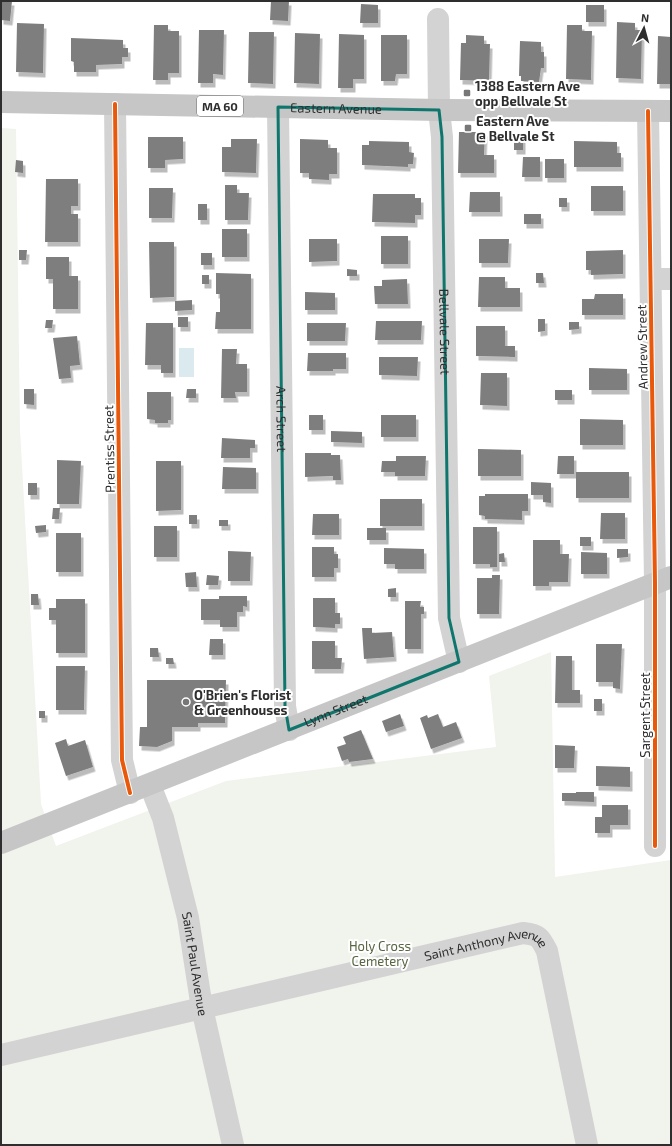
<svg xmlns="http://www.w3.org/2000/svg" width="672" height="1146" font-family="'Exo 2',sans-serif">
	<defs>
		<filter id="shadow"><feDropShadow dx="2.5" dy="4.5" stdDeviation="0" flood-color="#0004"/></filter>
	</defs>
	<rect width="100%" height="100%" fill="#fff"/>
	<path fill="#f1f3ed" d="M1,128L16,129L20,430L41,804L56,846L226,781L496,747L489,676L551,652L555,877L671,860V1145H1Z"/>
	<path fill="#dbeaee" d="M179,348H194V377H179Z"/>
	<path fill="#7e7e7e" filter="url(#shadow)" d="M1,1H12L10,21L1,20Z
		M271,1H289L288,21L270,20Z
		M361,4L378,5V23H360Z
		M586,5H604V22H586Z
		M617,22L635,23V30H642L641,79L616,78Z
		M17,23L44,24L43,73L16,72Z
		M154,25H168V31H179V73H168V80H153Z
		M567,25H582V31H592L591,80L566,79Z
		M199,30H224L223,75L213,74V83H198Z
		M249,32H274L273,84L248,83Z
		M295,33L320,34L319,84L294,83Z
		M339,34L364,35V79H353V88H338Z
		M381,35H407V74H396L395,81H381Z
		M466,35L484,36V44H490L489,81L460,80L461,43H466Z
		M658,36L671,37V84H657Z
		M71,38L123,40V48H128V57H122V64L96,65V72H74V62L71,61Z
		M520,41L541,42V52H544V68H541L539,82L521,81V76H519Z
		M459,132H485L484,155H494V173H458Z
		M148,137H183V159L165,160V168H148Z
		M514,137H523V150H514Z
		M231,139H257L256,173L222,172V147H231Z
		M300,139L328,140V148H337V174H329V180L309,179V173H300Z
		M369,141L409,142V152L414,153L413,164H408V167L362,165V145H369Z
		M574,141L617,142V153H621V167H574Z
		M523,157H540V177H522Z
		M545,159H564V178H545Z
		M16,160L23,161V173L15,172Z
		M46,179H78V206H71V214H78V242H45Z
		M225,185H237V193H249L248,220H225Z
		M591,186H623V211H591Z
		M149,188H173L172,218H149Z
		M470,192H500V212H469Z
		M373,194H415V198H421V215H415V223L372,222Z
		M559,198H567V207H559Z
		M198,204H207V220H198Z
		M524,214H541V224H524Z
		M222,229H247V257H222Z
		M381,236H408V264H381Z
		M309,239H337V261L309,262Z
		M479,239H509L508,263H479Z
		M149,242H174V297L150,298Z
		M19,250H27L26,260H19Z
		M623,250V274L591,275V270H586V251Z
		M201,253H212V265H201Z
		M46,257H69V276H78V309H53V279H46Z
		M347,269L357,270V276H347Z
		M216,273L251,274V329H215L216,312H220V294H216Z
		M536,273H543L544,283H536Z
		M202,275H209V284H202Z
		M479,277H505V288H520V307H478Z
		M407,279L408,304H375L374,286H382V280Z
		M305,292L335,293V310H305Z
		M595,294H623V315H582V299H594Z
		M192,300V310L175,311V301Z
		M178,317H188V327H178Z
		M538,319H545V331L538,332Z
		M46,320H53L52,328H45Z
		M376,321H422L421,340H375Z
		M569,322H579V329L569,330Z
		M146,323H173V373H161V365H145Z
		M307,323H346L345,341H307Z
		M476,326H505V346H515V357L476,356Z
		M77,336L80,365L70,366L71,378L59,379L53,338Z
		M222,349H237L236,364H247V392H235L236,398H221Z
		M308,353H346V369H333V371H307Z
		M379,357H418L417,376L379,375Z
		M589,368L627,369V390H589Z
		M481,373H507V406L480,405Z
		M24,389H34V405L24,404Z
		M187,389H196V398H186Z
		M555,390H572V400H555Z
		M147,392H171V420H168V423H155V420L147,419Z
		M309,415H323V430H309Z
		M381,415H416V437H381Z
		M580,419L623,420V445H580Z
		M331,431L362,432V443L331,442Z
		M222,438L255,440V448H250V458H221Z
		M478,449L521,450V476H478Z
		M305,453H331V455H340L341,480H333V476L305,477Z
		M396,456H426L425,476H395V472H381L382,461H396Z
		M558,456H574V474H557Z
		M57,460L81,461L79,504H57Z
		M156,461H181V510L156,511Z
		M223,467L256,468V489H222Z
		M576,472H629V498H576Z
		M531,482L551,483V503L543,502V495H531Z
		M28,483H37V495H28Z
		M485,494H528V511H522V520L485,519V516L479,515V496H485Z
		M380,499H422V526H380Z
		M53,508H60L59,519H52Z
		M601,513H625V539H600Z
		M313,514H339V535H312Z
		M189,515H197V524H189Z
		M219,520H228V526H219Z
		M46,525V532L36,533L35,526Z
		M154,526H177V557H154Z
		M473,527H497V567H490V564H473Z
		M367,528H386V540H367Z
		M56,533H81V572H56Z
		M580,537H591V546H580Z
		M533,540H560V554H569L568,582H549V586H533Z
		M312,547H334V554H338V568H334V577H312Z
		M384,548L424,549V569H395V564H384Z
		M617,549H628V557L617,558Z
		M228,551L251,552L250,581H228Z
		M581,552L607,553V574H581Z
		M504,553L505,562H499V554Z
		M196,572L197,587H186L185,573Z
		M207,575L219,576L218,585H206Z
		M492,575H500L499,614H477V578H492Z
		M396,588V597H388V589Z
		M31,594H38L39,605H31Z
		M219,596H247V607L243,606V612H237V627H220V620H201V599H219Z
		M313,598H335V613H340V624H335V628L313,627Z
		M56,599H85V653H56V620H49V608H56Z
		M405,601H421L420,607H424V614H421V649H405Z
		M362,628H372V633L392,632L394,657L364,659Z
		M210,639H223V655H209Z
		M312,641H335V658H342L341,669H312Z
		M596,644H622L620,689L613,688V682H596Z
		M150,648H158L159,657H150Z
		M556,656H572V690H580V703H555Z
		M166,658H173L174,664H166Z
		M56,666H85L84,710H56Z
		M147,680H226L225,723H198V727H172V741L157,747L139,746L140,727H147Z
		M594,699H602V711H594Z
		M39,711H45V718H39Z
		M400,714L404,726L386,732L382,721Z
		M438,714L443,727L456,722L462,738L431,749L420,718L427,715L428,718Z
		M361,730L373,759L349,762L348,759L342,761L337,747L346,744L343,737Z
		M66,739L68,746L85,740L93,767L66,776L55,743Z
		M555,745L575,746L574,768H555Z
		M596,766L630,767V787L596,786Z
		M576,792H594V802L562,801V793H576Z
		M602,805H628V825H610V833H595V817H602Z"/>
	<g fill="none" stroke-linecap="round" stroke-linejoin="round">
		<g stroke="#d3d3d3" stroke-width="22">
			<path id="s1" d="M438,19L439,110L442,137L449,618L459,662"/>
			<path d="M115,104L122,760L130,793"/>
			<path id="s2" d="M278,107L285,706L289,730"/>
			<path d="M648,111L655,583V846"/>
			<path d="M651,279H671"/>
			<path id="s3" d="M150,785L163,818L188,918L202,1008L233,1145"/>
			<path id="s4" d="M1,1055L523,933C539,935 540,937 547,951L587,1145"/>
		</g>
		<g stroke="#c6c6c6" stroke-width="22">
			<path id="s5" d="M1,102L439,110L671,111"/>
			<path id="s6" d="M1,843L671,577"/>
		</g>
		<g stroke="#fff" stroke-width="6">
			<path id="cycleway" d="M115,104L122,760L130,793
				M648,111L655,583V846"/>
		</g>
		<use href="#cycleway" stroke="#e8590c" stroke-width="4"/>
	</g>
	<path fill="none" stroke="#0f766e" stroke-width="3" stroke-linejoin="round" d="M278,107L439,110L442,137L449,618L459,662L289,730L285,706Z"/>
	<g fill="#777" stroke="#fff" stroke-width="1.5">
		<rect x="463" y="89" width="8" height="8" rx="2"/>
		<rect x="464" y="124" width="8" height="8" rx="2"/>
		<circle cx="186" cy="702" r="4"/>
	</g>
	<g text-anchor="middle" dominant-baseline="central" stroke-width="4" stroke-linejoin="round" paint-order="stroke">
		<rect fill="#fff" stroke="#6d6d6d" stroke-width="1" x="197" y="96" width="46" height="20" rx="3"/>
		<g font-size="12" font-weight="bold" fill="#2e2e2e">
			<text x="220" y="106">MA 60</text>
		</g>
		<g font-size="13" font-weight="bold" fill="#2e2e2e" stroke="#fff" text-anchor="start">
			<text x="475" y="86">1388 Eastern Ave<tspan x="475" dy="15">opp Bellvale St</tspan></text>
			<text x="476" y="121">Eastern Ave<tspan x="476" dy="15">@ Bellvale St</tspan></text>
			<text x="194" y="695">O'Brien's Florist<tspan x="194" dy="15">&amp; Greenhouses</tspan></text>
		</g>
		<g font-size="13" fill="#2e2e2e" stroke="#fff">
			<text stroke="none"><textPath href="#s5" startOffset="335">Eastern Avenue</textPath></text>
			<text stroke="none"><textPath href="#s1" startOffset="313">Bellvale Street</textPath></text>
			<text transform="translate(642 347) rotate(-91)">Andrew Street</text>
			<text stroke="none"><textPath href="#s2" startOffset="312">Arch Street</textPath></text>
			<text transform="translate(109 449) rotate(-91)">Prentiss Street</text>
			<text stroke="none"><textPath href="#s6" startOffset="360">Lynn Street</textPath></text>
			<text transform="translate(645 715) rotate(-90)">Sargent Street</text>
			<text stroke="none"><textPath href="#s4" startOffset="499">Saint Anthony Avenue</textPath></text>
			<text stroke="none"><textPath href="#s3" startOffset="185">Saint Paul Avenue</textPath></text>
		</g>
		<g font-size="13" fill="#576541" stroke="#fff">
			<text x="380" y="946">Holy Cross<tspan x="380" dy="15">Cemetery</tspan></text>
		</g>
	</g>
	<rect width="672" height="1146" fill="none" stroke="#2e2e2e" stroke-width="4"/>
	<g transform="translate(644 28) rotate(6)" stroke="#ffffff" stroke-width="3" paint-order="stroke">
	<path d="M0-3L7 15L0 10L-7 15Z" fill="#2e2e2e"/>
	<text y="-6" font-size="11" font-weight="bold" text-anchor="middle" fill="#2e2e2e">N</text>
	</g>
</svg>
